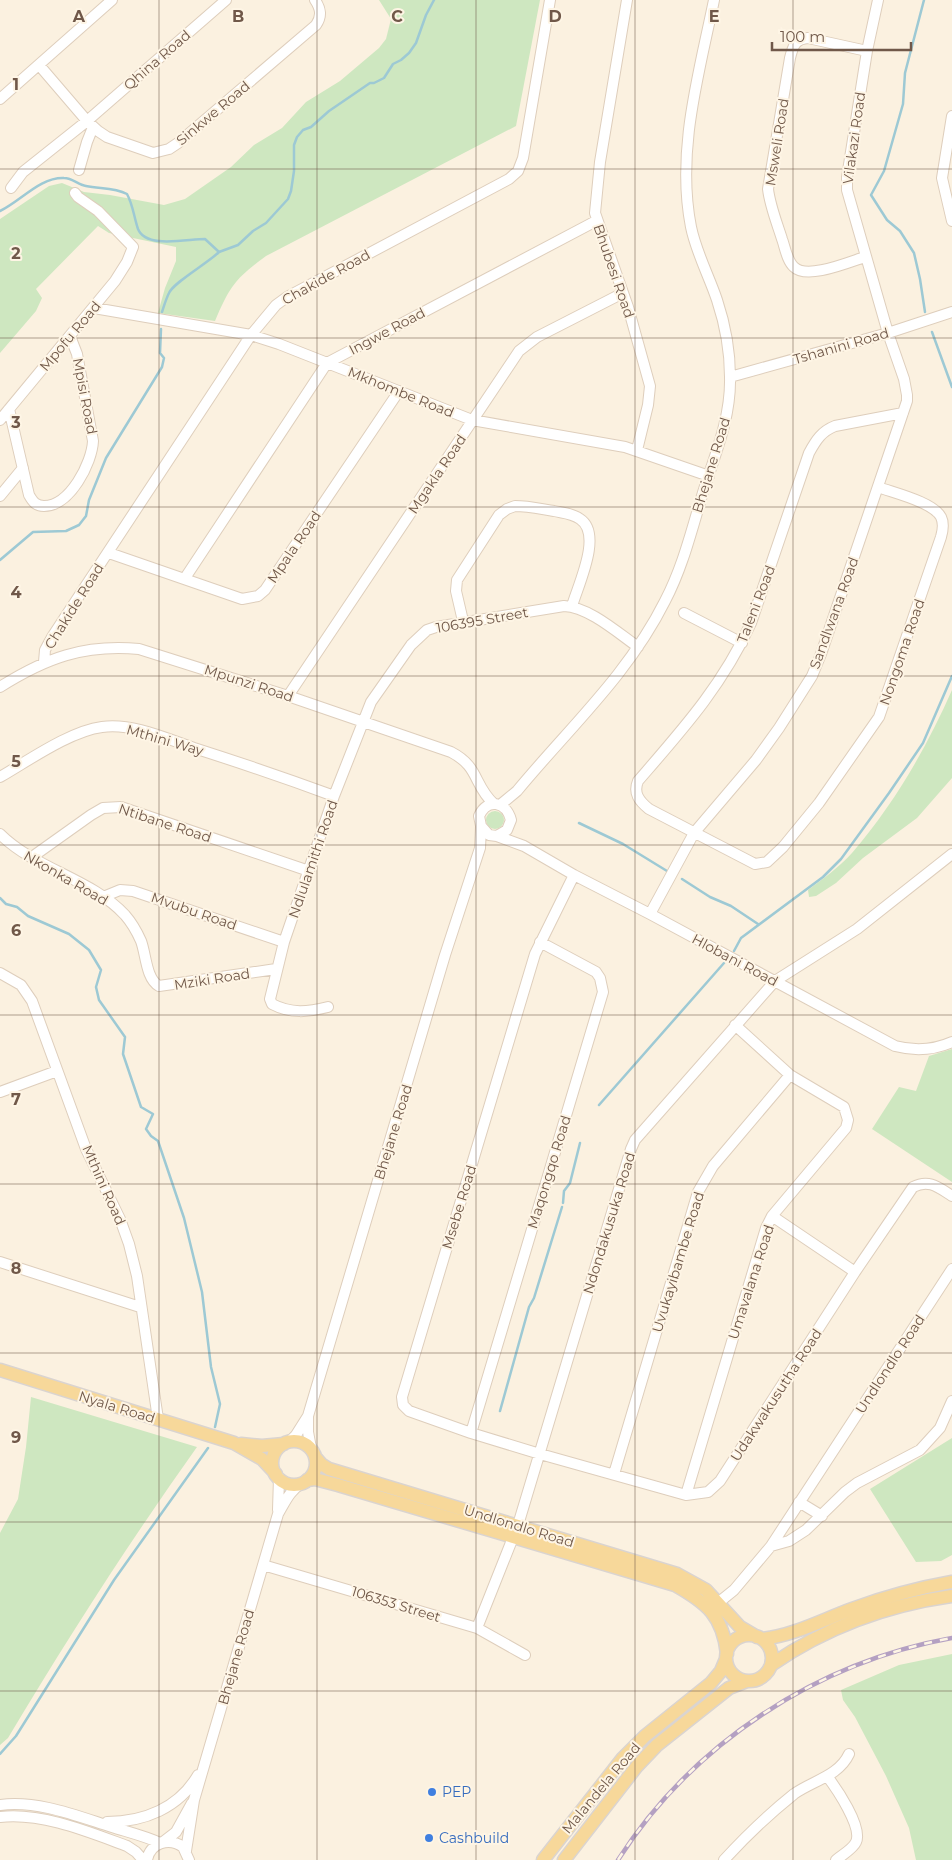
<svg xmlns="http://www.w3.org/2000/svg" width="952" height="1860" font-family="Montserrat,sans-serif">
	<rect width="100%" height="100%" fill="#fbf1e0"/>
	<path fill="#cee7c0" d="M379,0H540L516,126L266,256C235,279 230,286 215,321L158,313L165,288L176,261V247L109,233L98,226L36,289L42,298L36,311L0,353V219L49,186L62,183L84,192L110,195L164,205L185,199L231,167L254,145L282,128L306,102L340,81L379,48L386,39L391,19Z
		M952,690V778L917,818L863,858L836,883L816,896L809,897L808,890C823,879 839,867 852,853C894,804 926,749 952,690Z
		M486 820a9 9 0 1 1 18 0a9 9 0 1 1-18 0Z
		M952,1049V1182L872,1129L899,1087L916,1091L929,1056Z
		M31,1397L197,1447C130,1541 67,1639 8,1738L0,1745V1533L18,1499L26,1447Z
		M952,1438V1555L941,1561L916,1562L870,1489Z
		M952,1654V1860H916L909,1828L886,1776L855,1717L843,1700L841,1690L899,1665Z"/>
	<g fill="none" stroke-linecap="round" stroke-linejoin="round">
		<path stroke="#9dc9d4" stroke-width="2.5" d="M924,0L905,73L903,104L884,171L871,195L887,220L900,231L914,253L920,279L925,312
			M0,211C21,201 40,177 64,178C73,178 78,185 86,186C100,189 114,187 127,194C133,205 134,217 138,229C146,249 187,239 205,239L219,252L238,245L253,231L266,223L288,199L291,191L294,171V145L297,137L303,130L311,127L329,111L370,83H374L384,78L393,64L401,60L409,53L416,43L426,15L434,0
			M162,312C164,306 166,299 169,293C174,282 208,263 219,252
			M932,332L952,387
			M0,560L33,532L66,531L79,525L86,516L89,500L106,458L162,367L164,358L160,353L161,329
			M579,823L623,844L667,871
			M682,879L710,897L731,906L758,924
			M0,898L6,904L17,907L28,916L69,934L89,950L101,970L96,987L99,1000L125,1037L123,1054L141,1107L153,1114L146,1129L151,1136L158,1141L184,1218L202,1292L211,1367L220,1404L215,1427
			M734,951L741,938L823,877L841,859L889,793L923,743L952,676
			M599,1105L724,963
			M563,1203L564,1191L570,1183L580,1143
			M500,1411L529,1307L534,1298L562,1207
			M0,1754L16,1736L114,1580L208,1448"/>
		<g stroke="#decebc" stroke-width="12">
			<path id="minor" d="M627,0L600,162L595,213L628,307L650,386L648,405L637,450
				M39,65L87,121L98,131L107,137L153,153L169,149L178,143L316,25C322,16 321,9 315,0
				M0,99L112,0
				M952,116L942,178L952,221
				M79,170L87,142L93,127
				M11,188L23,172L87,121L226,0
				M865,257C849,262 807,280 794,267C787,261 785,247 782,239C777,223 770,206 768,189L790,58C793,46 795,39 808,38L867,51
				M94,308L251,335L279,344L472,420L625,447L709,476
				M730,377L888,333L952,312
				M9,409L29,495C33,502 36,506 44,506C70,506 92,463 93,441L77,354L70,336
				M0,420L115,281L127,262L133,247L98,211L78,197L75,193
				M878,487C894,493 933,502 941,517C944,523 943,530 941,537L879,717L819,803L783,847L767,862L755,864L649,809C639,801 633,793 638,781C683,729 722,686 751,623L809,453C816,440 822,431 835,426L903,413
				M0,496L23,468
				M109,553L242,599L258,596L265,590L399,391
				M185,578L327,363L596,221
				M684,613L742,643
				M463,621L456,591L457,580L499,515L507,509L515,506C528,506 541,509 554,511C563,513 572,513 580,519C603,534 578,585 572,606
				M44,662L45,650L52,637L251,335L276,305L287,297L509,179L518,171L523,158L550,0
				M0,687C46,658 84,644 139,649L288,696L451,752C480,767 473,785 494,804
				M288,696L519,351L537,337L623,293
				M0,777C28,761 70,731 102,727C133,723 165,738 194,748C241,763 288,779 334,796
				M500,805L517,791C569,728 628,675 665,601C684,565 693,524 705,486C717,450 731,415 730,377C730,352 725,324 717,300C709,276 696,252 691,227C676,151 699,74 714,0
				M0,834C35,869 92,879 125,915C132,923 137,932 141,941C146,954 146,979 159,986L276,969
				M497,836L507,830L511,820C506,801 487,798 479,816L481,826L489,835L497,836L524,846L574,875L650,914L895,1046C914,1051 934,1050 952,1042
				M32,857L91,815L103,808L121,807L309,871
				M574,875L535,954L402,1397L403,1405L409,1411L471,1433L540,1454L686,1495L708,1492L720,1481L855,1272L913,1187C929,1179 938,1187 952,1196
				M103,897L120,890L133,891L284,942
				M650,914L694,833L756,760L779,728L812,676L821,654L907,401V395L904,379L888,333L847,190V177L867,51L878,0
				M0,973L21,985L32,1001L86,1149L120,1219L129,1244L137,1276L158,1419
				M328,1007C308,1012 291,1014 272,1004L270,999L284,942L334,796L371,702L411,645L427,630L436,627L564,606C589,607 618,633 638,647
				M0,1092L57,1071
				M772,1216L855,1272
				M0,1262L140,1307
				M308,1417V1432L311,1448
				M471,1433L603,992L600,978L596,972L540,942
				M289,1442L296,1435L308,1416L445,955L480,848L481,826
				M614,1474L698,1192L713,1166L790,1075
				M686,1495L766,1228L772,1216L846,1128L848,1120L844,1107L790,1075L735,1025
				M799,1502L822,1516
				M278,1510L279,1478
				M771,1546L789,1541L806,1530L845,1492L857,1483L920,1450L940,1428L952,1401
				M263,1565L477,1628L525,1655
				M713,1607L734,1590L771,1546L952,1269
				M477,1628L518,1525L631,1149L635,1140L775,981L857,929L952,854
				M827,1776C836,1788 863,1827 856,1842C853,1849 842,1855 836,1860
				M0,1805C38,1800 77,1816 112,1827C128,1832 145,1836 160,1843
				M0,1817C41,1812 89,1832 127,1846L136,1852L143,1860
				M107,1822C144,1822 179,1808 198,1775
				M163,1842L176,1832L192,1803
				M186,1851L194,1800L278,1514C285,1502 290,1490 302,1483
				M147,1860C150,1843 169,1837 183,1847L189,1860
				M724,1860C746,1836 769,1814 794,1794C812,1781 839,1776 849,1754"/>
		</g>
		<g stroke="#dad4d0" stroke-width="15">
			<path id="major" d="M0,1370L234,1443L262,1459L276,1474
				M272 1463a22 22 0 1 1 44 0a22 22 0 1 1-44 0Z
				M241,1444L262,1446L284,1444
				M315,1457L321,1464L329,1469L677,1574L706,1590L740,1627L757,1637
				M307,1480L315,1479L338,1485L675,1585C707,1603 723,1616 727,1654
				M726 1658a23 23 0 1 1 46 0a23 23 0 1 1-46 0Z
				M762,1639C795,1635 822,1620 852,1609C885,1597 918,1588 952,1582
				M771,1665C825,1628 887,1605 952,1596
				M543,1860L623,1758L645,1736L711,1683L721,1671L726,1659
				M564,1860L637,1766L657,1745L729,1688L747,1681"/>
		</g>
		<use href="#minor" stroke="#fff" stroke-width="10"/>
		<use href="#major" stroke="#f7d89a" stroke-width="12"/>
		<g stroke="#b4a0c2" stroke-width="4.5">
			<path id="rail" d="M618,1860C692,1744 817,1662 952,1638"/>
		</g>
		<use href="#rail" stroke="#fef5e5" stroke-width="2.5" stroke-dasharray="8" stroke-linecap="butt"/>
	</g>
	<path fill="none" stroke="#705849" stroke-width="1" stroke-opacity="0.55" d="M159,0V1860M317,0V1860M476,0V1860M635,0V1860M793,0V1860M0,169H952M0,338H952M0,507H952M0,676H952M0,845H952M0,1015H952M0,1184H952M0,1353H952M0,1522H952M0,1691H952"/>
	<g fill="#3f7fe0" stroke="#fef5e5" stroke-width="2">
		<circle cx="432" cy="1792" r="5"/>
		<circle cx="429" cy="1838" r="5"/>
	</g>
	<g text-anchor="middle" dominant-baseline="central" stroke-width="4" stroke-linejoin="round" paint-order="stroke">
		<g font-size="14" fill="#705849" stroke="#fef5e5">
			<text transform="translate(157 60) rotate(-41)">Qhina Road</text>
			<text transform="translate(213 113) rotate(-40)">Sinkwe Road</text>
			<text transform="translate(854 138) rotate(-82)">Vilakazi Road</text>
			<text transform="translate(777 142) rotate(-81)">Msweli Road</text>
			<text transform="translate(614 271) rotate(71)">Bhubesi Road</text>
			<text transform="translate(326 277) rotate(-29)">Chakide Road</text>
			<text transform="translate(387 331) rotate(-28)">Ingwe Road</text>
			<text transform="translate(70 336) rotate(-50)">Mpofu Road</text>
			<text transform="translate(841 346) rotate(-16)">Tshanini Road</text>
			<text transform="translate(401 392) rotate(22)">Mkhombe Road</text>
			<text transform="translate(85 396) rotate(79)">Mpisi Road</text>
			<text transform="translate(711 465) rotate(-73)">Bhejane Road</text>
			<text transform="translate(437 474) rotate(-56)">Mgakla Road</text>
			<text transform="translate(294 547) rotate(-56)">Mpala Road</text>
			<text transform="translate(756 604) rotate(-69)">Taleni Road</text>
			<text transform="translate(74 606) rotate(-58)">Chakide Road</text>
			<text transform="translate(834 613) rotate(-70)">Sandlwana Road</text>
			<text transform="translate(482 620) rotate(-10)">106395 Street</text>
			<text transform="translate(902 652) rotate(-71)">Nongoma Road</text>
			<text transform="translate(249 683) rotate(18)">Mpunzi Road</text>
			<text transform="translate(165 740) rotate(16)">Mthini Way</text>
			<text transform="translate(165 823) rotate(18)">Ntibane Road</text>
			<text transform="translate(313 859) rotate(-71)">Ndlulamithi Road</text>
			<text transform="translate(66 878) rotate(30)">Nkonka Road</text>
			<text transform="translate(194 911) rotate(19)">Mvubu Road</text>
			<text transform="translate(735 960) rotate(28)">Hlobani Road</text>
			<text transform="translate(212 979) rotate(-9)">Mziki Road</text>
			<text transform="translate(393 1132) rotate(-73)">Bhejane Road</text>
			<text transform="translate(549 1172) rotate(-73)">Maqongqo Road</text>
			<text transform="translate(104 1185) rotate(66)">Mthini Road</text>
			<text transform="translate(459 1207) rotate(-73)">Msebe Road</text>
			<text transform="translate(609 1223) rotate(-73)">Ndondakusuka Road</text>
			<text transform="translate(678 1262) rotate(-73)">Uvukayibambe Road</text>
			<text transform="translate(751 1282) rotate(-72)">Umavalana Road</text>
			<text transform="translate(890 1364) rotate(-57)">Undlondlo Road</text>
			<text transform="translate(776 1395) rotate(-57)">Udakwakusutha Road</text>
			<text transform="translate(117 1407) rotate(17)">Nyala Road</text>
			<text transform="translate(519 1526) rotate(17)">Undlondlo Road</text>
			<text transform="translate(396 1604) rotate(17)">106353 Street</text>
			<text transform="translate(236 1657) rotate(-74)">Bhejane Road</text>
			<text transform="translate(601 1788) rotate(-50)">Malandela Road</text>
		</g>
		<g font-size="14" fill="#366cbe" stroke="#fef5e5" text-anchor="start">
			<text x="442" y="1792">PEP</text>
			<text x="439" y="1838">Cashbuild</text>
		</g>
	</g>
	<g font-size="16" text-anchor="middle" font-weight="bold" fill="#705849" stroke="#fef5e5" stroke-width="4" stroke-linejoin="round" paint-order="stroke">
		<text x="79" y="22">A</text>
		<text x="238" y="22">B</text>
		<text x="397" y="22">C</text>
		<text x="555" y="22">D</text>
		<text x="714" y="22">E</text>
		<text x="16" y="90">1</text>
		<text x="16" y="259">2</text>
		<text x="16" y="428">3</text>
		<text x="16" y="598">4</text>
		<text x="16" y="767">5</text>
		<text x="16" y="936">6</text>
		<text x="16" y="1105">7</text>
		<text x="16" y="1274">8</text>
		<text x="16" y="1443">9</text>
	</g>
	<path d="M772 42v8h139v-8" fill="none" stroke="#705849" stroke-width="2.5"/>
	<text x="780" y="42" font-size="15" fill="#705849" stroke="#fef5e5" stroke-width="4" paint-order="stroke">100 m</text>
</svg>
